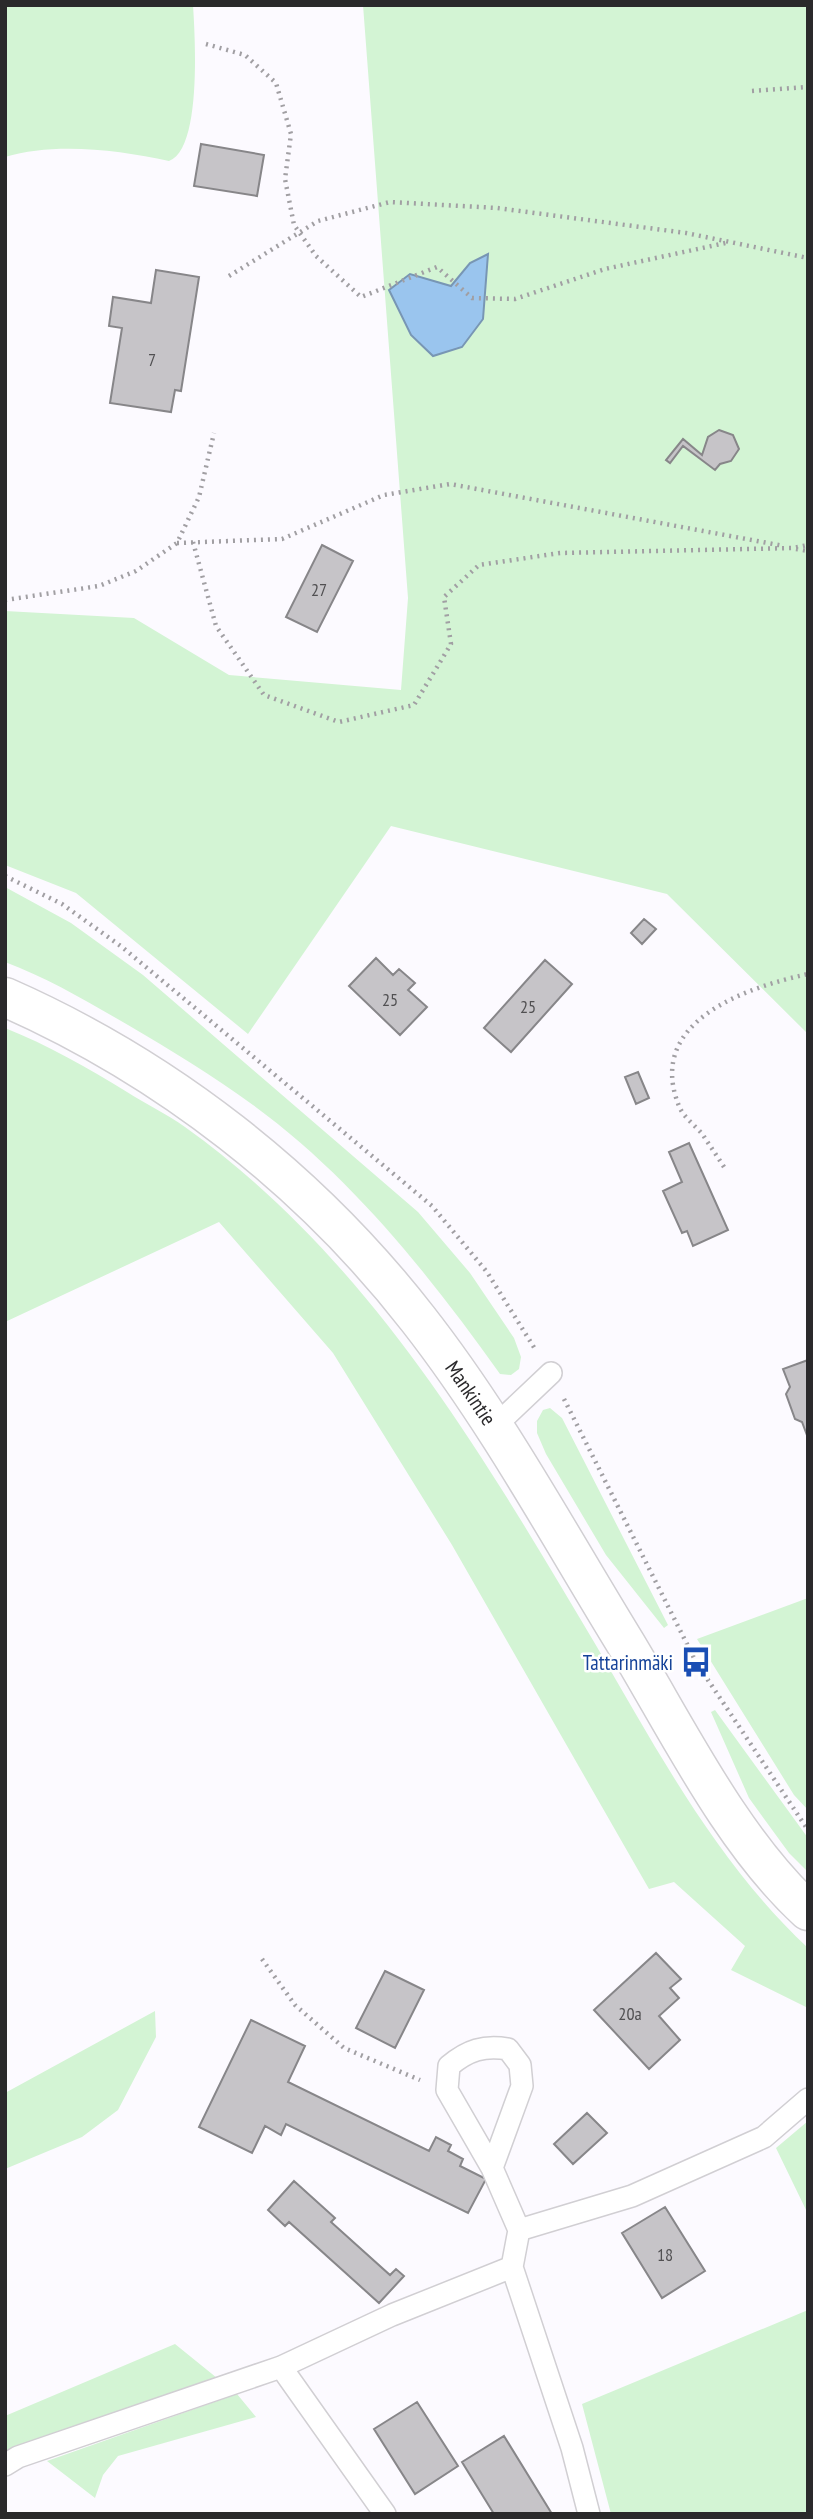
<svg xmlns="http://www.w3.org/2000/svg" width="813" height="2519" font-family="'PT Sans Narrow',sans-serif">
	<rect width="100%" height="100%" fill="#fcfaff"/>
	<path fill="#d3f4d4" d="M5,5H193C195,36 202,149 169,161C118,150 55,142 5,157Z
		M363,5H808V1034L667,894L391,826L248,1034L76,893L5,865V611L134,618L229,675L401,690L408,598Z
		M5,887L71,923L143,975L418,1212L470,1273L514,1338L521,1357L519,1369L511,1375L500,1374C430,1276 352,1177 253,1105C213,1076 171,1050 128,1025C88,1002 48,978 5,962Z
		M5,1028C48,1045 88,1068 127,1092C146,1104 167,1114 185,1127C370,1259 484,1457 597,1647C658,1752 718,1864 808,1948V2008L731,1970L745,1946L674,1882L649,1889L452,1545L333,1353L219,1222L5,1322Z
		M550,1408L562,1418L668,1625L664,1628L606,1555L546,1454L537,1433V1421L543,1410Z
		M808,1598V1810L794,1795L697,1639Z
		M715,1710L808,1838V1872L789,1853L749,1798L711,1712Z
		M155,2011L156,2037L118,2110L82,2137L5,2169V2093Z
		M808,2121V2214L776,2148Z
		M808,2310V2514H611L582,2404Z
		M175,2344L217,2378L5,2454V2416Z
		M237,2394L256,2417L118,2456L103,2475L95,2498L47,2461Z"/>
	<path fill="#9ac5ee" stroke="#7896b4" stroke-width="2" d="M488,254L483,319L462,347L433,356L411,335L389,290L410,274L451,286L470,263Z"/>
	<path fill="#c6c4c8" stroke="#878689" stroke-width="2" d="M201,144L264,155L257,196L194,186Z
		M156,270L199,277L181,391L175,390L171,412L110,403L122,328L109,326L113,297L151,303Z
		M719,430L733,435L739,449L731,461L720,464L715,470L683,446L670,463L666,460L683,439L702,455L708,437Z
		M322,545L353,561L317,632L286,617Z
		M644,919L656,929L642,944L631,933Z
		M376,958L393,975L399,969L415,983L408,990L427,1007L400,1035L349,986Z
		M545,960L572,984L511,1052L484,1028Z
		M638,1072L649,1098L636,1104L625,1077Z
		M689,1143L728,1230L693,1246L687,1231L682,1233L663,1191L682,1182L669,1152Z
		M808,1360V1438L802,1422L795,1419L786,1394L790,1387L783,1369Z
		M656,1953L681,1979L670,1988L679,1998L659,2016L680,2040L649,2069L594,2010Z
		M385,1971L424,1990L395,2048L356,2028Z
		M251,2020L305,2046L288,2082L429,2151L436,2137L451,2145L448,2151L463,2159L460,2166L486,2179L468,2213L286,2124L281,2135L265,2126L252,2153L199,2127Z
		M587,2113L607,2133L573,2164L554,2144Z
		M294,2181L335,2218L331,2222L390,2275L396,2269L404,2276L379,2303L289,2222L285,2226L268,2210Z
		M665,2207L705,2271L662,2298L622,2233Z
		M417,2402L458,2466L415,2494L374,2429Z
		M504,2436L552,2514H494L462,2462Z"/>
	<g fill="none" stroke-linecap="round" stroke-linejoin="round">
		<g stroke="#d1cfd3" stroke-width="24">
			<path id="lane" d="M494,1427L551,1373
				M492,2168L522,2086L520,2065L508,2049C484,2045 468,2050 449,2066L447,2090L492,2168L519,2230L632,2196L764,2137L808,2099
				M512,2267L572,2448L589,2514
				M281,2367L385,2514
				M5,2465L18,2457L281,2367L392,2315L512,2267L519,2230"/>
		</g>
		<g stroke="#d1cfd3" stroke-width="41">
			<g id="secondary">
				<path id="s1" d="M5,997C166,1068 310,1180 418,1319C497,1420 559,1535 626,1644C679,1732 732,1841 808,1911"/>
			</g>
		</g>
		<path stroke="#a19fa3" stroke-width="4.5" stroke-dasharray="2 5" stroke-linecap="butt" d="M206,44L245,55L276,83L291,134L285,179L294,225L316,256L361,297L437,267L472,298L515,299L605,269L730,242
			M752,91L808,87
			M229,276L318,221L390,202L497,208L686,233L808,258
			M193,542L216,626L264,695L339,722L414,705L451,644L444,597L479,565L560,553L793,548L808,545
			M177,543L282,539L384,495L450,484L784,546
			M796,549L808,551
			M5,600L99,586L136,571L177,543L199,497L214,433
			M5,876L62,904L122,947L432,1206L487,1272L535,1349
			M724,1167C717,1156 710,1146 703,1135C696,1126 683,1117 679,1106C645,1022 744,988 808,974
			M564,1399L696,1662L808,1830
			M262,1959L295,2005L344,2048L420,2080"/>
		<use href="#lane" stroke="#fff" stroke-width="21"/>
		<use href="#secondary" stroke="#fff" stroke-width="38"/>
	</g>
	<defs>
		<g id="bus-bare" transform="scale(2.415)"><path d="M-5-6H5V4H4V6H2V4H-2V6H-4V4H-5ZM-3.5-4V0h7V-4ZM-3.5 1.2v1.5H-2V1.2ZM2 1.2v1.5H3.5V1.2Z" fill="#1a4fb4" stroke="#fff" stroke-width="2.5" paint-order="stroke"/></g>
	</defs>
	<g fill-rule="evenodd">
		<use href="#bus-bare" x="696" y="1662"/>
	</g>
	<g text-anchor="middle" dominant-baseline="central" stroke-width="5" stroke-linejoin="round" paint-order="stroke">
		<g font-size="18" fill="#515052">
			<text x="152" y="359">7</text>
			<text x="319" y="589">27</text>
			<text x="390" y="999">25</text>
			<text x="528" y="1006">25</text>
			<text x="630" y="2013">20a</text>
			<text x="665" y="2254">18</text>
		</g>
		<g font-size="21" fill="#2a292b" stroke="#fff">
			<text stroke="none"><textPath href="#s1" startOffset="620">Mankintie</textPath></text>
		</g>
		<g font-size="21" fill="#164399" stroke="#fff" text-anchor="end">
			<text x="673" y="1662">Tattarinmäki</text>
		</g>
	</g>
	<rect width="813" height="2519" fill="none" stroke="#2a292b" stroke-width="14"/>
</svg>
